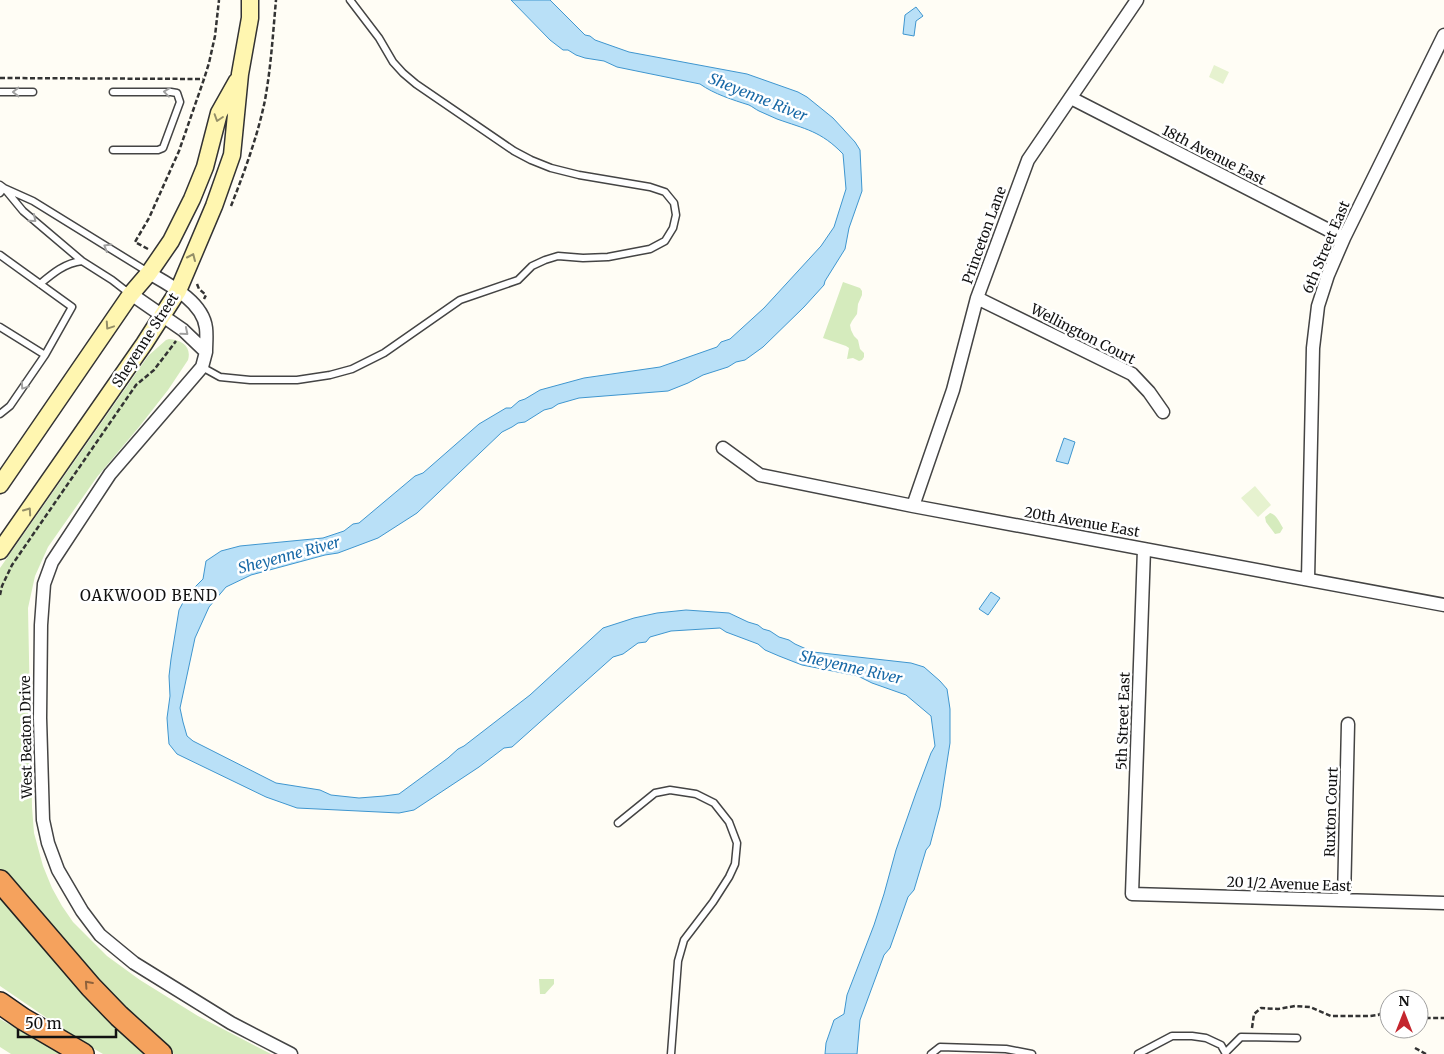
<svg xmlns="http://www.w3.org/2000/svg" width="1444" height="1054" font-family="Merriweather,serif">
	<rect width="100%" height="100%" fill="#fffdf5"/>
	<path fill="#d5ebbd" d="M843,282L860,288L862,291V295L858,304L857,314L852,321L850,325L851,330L854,336L858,340L860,349L864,353V357L862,360L859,361L853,358L847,359L849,348L846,346L823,338Z
		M169,339C181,340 192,346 188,360L168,390L139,427L97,477L48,547L35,576L28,608L32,807L34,833L43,866L52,888L62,906L73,922L107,956L140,980L198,1016L271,1054H174L127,1012L0,870V568L148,356L166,340Z
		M1270,513C1276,514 1280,523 1283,528L1280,533L1275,534L1266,522L1265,517Z
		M0,893L152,1054H103L82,1042L0,986Z
		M539,979H554V984L545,994H540Z
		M0,1019L61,1054H11L0,1047Z"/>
	<path fill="#e6f2cf" d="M1214,65L1229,72L1223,84L1209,77Z
		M1255,486L1271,505L1258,517L1241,498Z"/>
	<path fill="#b9e0f7" stroke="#3f96cf" d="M511,0H550L585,35L590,36L595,40L629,52L747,74L798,92L807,97L833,118L855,142L860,150L862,191L849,228L845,249L825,281L824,285L804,307L763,347L745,360L736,362L728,367L703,375L688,383L668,391L579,398L558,404L552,408L544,410L525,422L518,423L512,427L502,432L417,513L378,538L338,553L325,555L251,575L226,587L209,607L195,638L180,708L183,722L187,736L193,741L276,783L320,790L331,795L359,798L384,796L399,794L448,758L458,749L464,746L530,695L603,628L634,618L657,613L686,610L729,613L748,622L758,625L763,629L770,631L779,637L789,640L795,644L813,652L911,663L924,667L940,681L947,689L950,709V743L940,807L930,845L926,850L914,890L908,897L890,948L884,955L860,1020L857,1054H825L826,1043L834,1020L844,1014L847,995L874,925L884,894L896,850L916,793L931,753L935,746L931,716L906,695L872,683L858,676L802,665L779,656L765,650L758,644L726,632L720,628L671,631L650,637L646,642L638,643L623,654L613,657L512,747L504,748L479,767L414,810L399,813L297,808L266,797L177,754L169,744L168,732L167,718L170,696L169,676L171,659L179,610L187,595L203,579L206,561L221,551L240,546L323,538L344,531L353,524L359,523L415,476L423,473L479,424L506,408H511L519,401L525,399L540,390L584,378L660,367L717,347L721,342L730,339L764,308L821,246L834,227L846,189L843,154C821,131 805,129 777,119C771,116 765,114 759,111C755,109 753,107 749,105C733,100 714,94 700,84L617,67L604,61L585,58L576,55L568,50H563L550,40Z
		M916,7L923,16L916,21L914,36L903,34L905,15Z
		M1064,438L1075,442L1068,464L1056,461Z
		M991,592L1000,598L988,615L979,609Z"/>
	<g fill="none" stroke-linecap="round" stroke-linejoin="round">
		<g stroke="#444" stroke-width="9">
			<path id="lane" d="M0,92H33
				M113,92H171L177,93L180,102L163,148L158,150H113
				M0,185L4,188L0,193
				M0,255L72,307L45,355L0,327
				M40,284C53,273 65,263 82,261
				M130,294L112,280L82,261L23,211L4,188L33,201L148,272
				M202,367L220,377L250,380H297L330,375L352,369L384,353L460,300L518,280L532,266L545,260L558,256L583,258L608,257L650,249L665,241L673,228L676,215L674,203L665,192L650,187L579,175L551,168L531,160L514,151L416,84L403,73L393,62L379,38L350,0
				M0,414L10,406L45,355
				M618,823L655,793L670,790L696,794L714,803L729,822L737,843L735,864L729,877L713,902L684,940L678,961L671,1054
				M1226,1052L1241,1037L1297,1038
				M931,1054L940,1047L1006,1049L1032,1054
				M1138,1054L1172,1036H1192L1206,1038L1221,1045L1226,1054"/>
		</g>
		<g stroke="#444" stroke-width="15">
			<path id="street" d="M1071,98L1344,238
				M131,294L183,330L206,352C206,344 207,336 206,328C203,302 170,285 149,273
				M977,298L1132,374L1149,392L1163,412
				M206,352L202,367L196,374L110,474L52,562L44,584L41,625L40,718L43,820L48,843L58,870L82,911L100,935L134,963L231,1023L291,1054
				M723,448L760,475L913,506L1444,605
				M913,506L953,390L977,298L1028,160L1137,0
				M1144,549L1132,894L1444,903
				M1308,579L1313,348L1318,306L1328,275L1344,238L1444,35
				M1344,900L1348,724"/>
		</g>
		<g stroke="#333" stroke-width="19">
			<path id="secondary" d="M0,485L131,294L149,273L171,241L192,199L205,167L219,113L237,81
				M0,551L144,344L178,291L214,206L232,155L240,74L250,18V0"/>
		</g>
		<g stroke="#222" stroke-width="24">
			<path id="highway" d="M0,881L91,987L119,1016L161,1054
				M0,1003L23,1019L83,1054"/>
		</g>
		<path stroke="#333" stroke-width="2.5" stroke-dasharray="5 2.5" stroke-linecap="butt" d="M0,78L203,79
			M231,206C244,173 258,135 265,100C271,67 273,33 276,0
			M148,249L135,242L149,218L179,151L204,79L209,63L215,36L219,0
			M197,284L199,289L206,295L204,299
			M0,595L2,586L12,565L136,385L154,370L176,341
			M1419,1014L1428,1018H1444
			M1252,1028L1254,1014L1261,1008L1278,1009L1295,1006L1310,1007L1331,1016H1370L1378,1015L1389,1010
			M1415,1048L1426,1054"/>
		<use href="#lane" stroke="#fff" stroke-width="6"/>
		<use href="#street" stroke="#fff" stroke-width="12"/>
		<use href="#secondary" stroke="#fff6b0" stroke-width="16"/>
		<use href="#highway" stroke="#f5a25d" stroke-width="21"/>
	</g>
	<defs><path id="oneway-chevron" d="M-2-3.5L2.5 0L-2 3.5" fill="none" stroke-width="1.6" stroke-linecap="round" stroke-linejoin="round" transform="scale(1.25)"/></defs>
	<g stroke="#a0a0a0">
		<use href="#oneway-chevron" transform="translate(16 92) rotate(-180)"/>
		<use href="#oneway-chevron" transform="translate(167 92) rotate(-173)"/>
		<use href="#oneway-chevron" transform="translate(33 219) rotate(40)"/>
		<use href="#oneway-chevron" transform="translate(107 247) rotate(-149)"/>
		<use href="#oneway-chevron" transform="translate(185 332) rotate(40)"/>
		<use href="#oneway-chevron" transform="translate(24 386) rotate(124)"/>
	</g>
	<g stroke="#948f68">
		<use href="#oneway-chevron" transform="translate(218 118) rotate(108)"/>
		<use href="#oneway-chevron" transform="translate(192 257) rotate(-66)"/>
		<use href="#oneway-chevron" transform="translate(109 326) rotate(124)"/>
		<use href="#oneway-chevron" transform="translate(28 511) rotate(-55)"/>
	</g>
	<use stroke="#8e613b" href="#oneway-chevron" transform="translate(88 984) rotate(-132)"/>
	<g text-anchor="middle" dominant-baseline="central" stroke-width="5" stroke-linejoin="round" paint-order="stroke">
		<g font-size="14" fill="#111" stroke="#fff">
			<text transform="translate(1214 155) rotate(27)">18th Avenue East</text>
			<text transform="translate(984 235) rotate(-70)">Princeton Lane</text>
			<text transform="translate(1326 247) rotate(-67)">6th Street East</text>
			<text transform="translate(1083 334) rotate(27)">Wellington Court</text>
			<text transform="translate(145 340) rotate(-57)">Sheyenne Street</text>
			<text transform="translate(1082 522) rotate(10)">20th Avenue East</text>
			<text transform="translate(1123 721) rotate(-88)">5th Street East</text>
			<text transform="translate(26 737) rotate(-91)">West Beaton Drive</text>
			<text transform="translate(1331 812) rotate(-88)">Ruxton Court</text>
			<text transform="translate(1289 884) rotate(2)">20 1/2 Avenue East</text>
		</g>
		<g font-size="15" font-style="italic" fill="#1768a6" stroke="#fff">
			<text transform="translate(758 97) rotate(22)">Sheyenne River</text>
			<text transform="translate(289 555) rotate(-15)">Sheyenne River</text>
			<text transform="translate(851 667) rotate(13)">Sheyenne River</text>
		</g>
		<g font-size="15" letter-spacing="1" fill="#111" stroke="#fff">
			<text x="149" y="595">OAKWOOD BEND</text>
		</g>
	</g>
	<g transform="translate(1404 1014)"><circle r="24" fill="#ffffff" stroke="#a0a0a0"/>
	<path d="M0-4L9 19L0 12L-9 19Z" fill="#c4262e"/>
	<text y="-8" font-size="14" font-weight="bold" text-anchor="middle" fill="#111111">N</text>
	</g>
	<path d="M18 1029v8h98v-8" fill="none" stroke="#111111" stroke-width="2.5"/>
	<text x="25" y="1029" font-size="15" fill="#111111" stroke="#ffffff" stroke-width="4" paint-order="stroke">50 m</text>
</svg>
